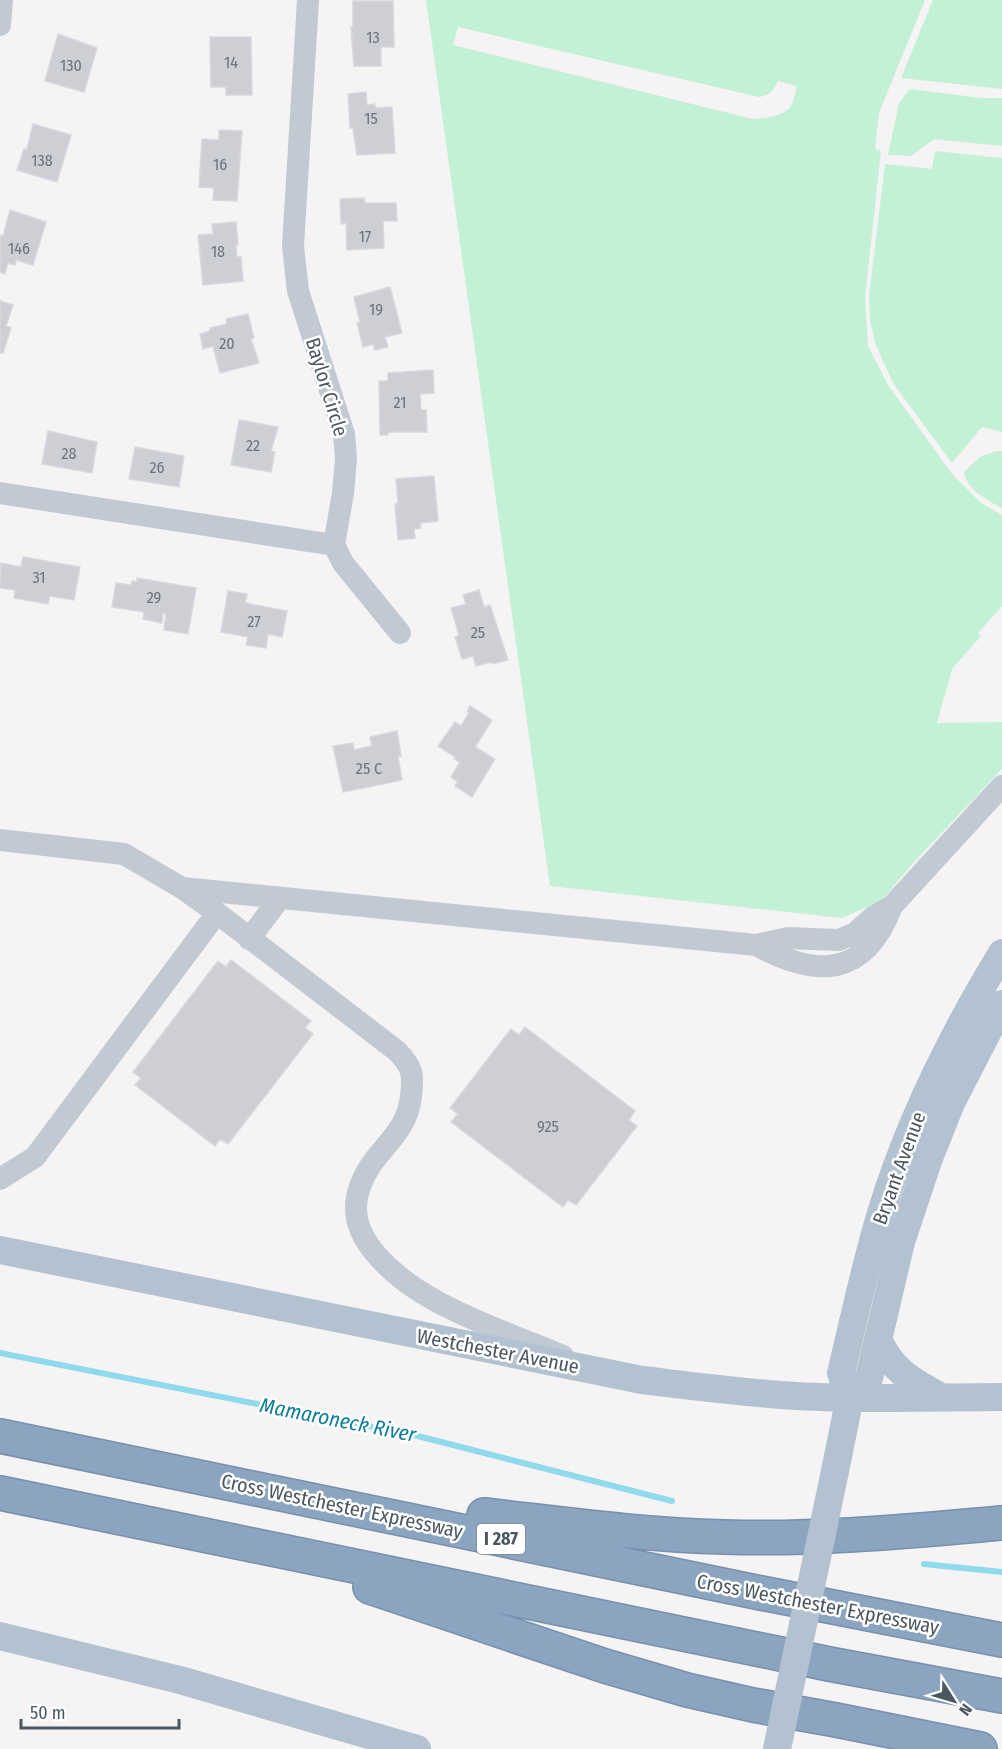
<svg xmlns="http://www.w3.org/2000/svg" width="1002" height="1749" font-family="'Fira Sans Condensed',sans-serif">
	<rect width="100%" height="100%" fill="#f5f3f3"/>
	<path fill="#c3f1d5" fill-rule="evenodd" d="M426,0H925L879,113L875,149L881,151L865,297L868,346L888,385L952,474L981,503L1002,515V606L978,633L981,636L952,669L937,723L1002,722V769L913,863L881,901L842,918L550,886ZM458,27L759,97C769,95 774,91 778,81L797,86C795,92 794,101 791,106C783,117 765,118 753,119L453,45Z
		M933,0H1002V89L901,78Z
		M910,89L981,98H1002V146L934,139L911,156L888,155L899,103Z
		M935,151L1002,158V432L982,427L952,463L893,383L875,343L870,320L869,297L885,164L932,169Z
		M997,451H1002V508C988,501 966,489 964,472L980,457Z"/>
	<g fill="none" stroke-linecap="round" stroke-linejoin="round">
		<path stroke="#90daee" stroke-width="6" d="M0,1353L414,1435L672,1501
			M924,1564L1002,1572"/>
	</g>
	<path fill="#cdcfd5" stroke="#d7d9de" stroke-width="1.5" d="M353,1H393L394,47H381V66H354L351,27H353Z
		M58,34L97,48L84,92L45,81Z
		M210,37H251L252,95H226V87H211Z
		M366,92L367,105L375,104V108L392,107L395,153L357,155L353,128H350L348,94Z
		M33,124L71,135L57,182L17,170L24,149H27Z
		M219,130L242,131L237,201L213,200L214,188L199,187L202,139L219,140Z
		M364,198L365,203H396L397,221H383L384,248L347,250L346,223L341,224L340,199Z
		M10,210L46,222L33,265L16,260L15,265L8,263L5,274L0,272V235L3,236Z
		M236,222L238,245H236L237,257H241L243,281L203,285L198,235L213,234L212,224Z
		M390,287L402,333L385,337L388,347L375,350L373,344L363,347L357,323L360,322L354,297Z
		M0,301L13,305L6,326L11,328L3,353H0Z
		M248,314L254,338L251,339L259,363L220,373L213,346L203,349L200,334L210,331V328L227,324L226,319Z
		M433,370L434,393L420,394L421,410H426L427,432H388V435H380L379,381H388V373Z
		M239,420L278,427L271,451L275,452L271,472L231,465Z
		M48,431L97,442L92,473L42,464Z
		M135,447L184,456L179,487L129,479Z
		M434,476L438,521L420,523L421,528L414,529L415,538L398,540L395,504H398L396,479Z
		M23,557L80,567L74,600L50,596L48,604L14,598L15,590L0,588L1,563L21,567Z
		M137,578L196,588L188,634L164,630L166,614L163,613L162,623L143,619L144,612L112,607L116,583L131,585L132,581L137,582Z
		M479,590L484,607L490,605L508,660L492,664L491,662L476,666L473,656L462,659L455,637L459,635L451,608L466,604L463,595Z
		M228,591L247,594L245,603L287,611L282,637L268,634L266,648L246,645L248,637L221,632Z
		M470,706L492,720L475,747L495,759L472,797L455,786L458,782L451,777L460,762L454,759L455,757L438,746L455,722L461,726L469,713L467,712Z
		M397,731L401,756L398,757L402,780L343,792L333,746L353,743L354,750L372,746L370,737Z
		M231,960L311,1021L305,1028L313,1034L228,1144L220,1139L215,1146L135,1085L141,1078L133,1072L218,961L226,967Z
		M525,1027L635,1111L629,1120L637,1126L576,1205L568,1200L563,1207L451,1122L458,1114L450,1108L511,1029L519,1035Z"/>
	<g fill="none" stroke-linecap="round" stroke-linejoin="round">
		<g stroke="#7690ad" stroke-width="36">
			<path id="highway" d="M0,1436L761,1593L1002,1640
				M0,1493L829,1664L1002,1696
				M484,1515C564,1524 643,1535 724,1537C817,1540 910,1531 1002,1523
				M370,1587L605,1666L687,1690L753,1705L836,1720L980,1749"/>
		</g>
		<path stroke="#c1cad2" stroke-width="22" d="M308,0L293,246L298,291L344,434L346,459L343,493L334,545
			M0,25L2,0
			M0,493L334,545
			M334,545L343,563L400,633
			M0,840L124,854L182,888L217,913L397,1051C412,1067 414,1073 411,1096C408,1124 393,1137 376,1158C341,1204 355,1239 395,1273C435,1309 513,1335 563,1356
			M182,888L756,945L788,938L839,940L855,933L873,917L892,906
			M249,939L280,898
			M756,945C817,978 865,978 892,906L1002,786
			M0,1179L35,1157L217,913"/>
		<path stroke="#b3c2d1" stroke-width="28" d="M0,1250L642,1380C693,1386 745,1393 797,1396C865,1400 934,1397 1002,1397
			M878,1339C893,1372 911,1380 941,1397
			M850,1397L869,1378L901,1242L929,1158L951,1103L1002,1004
			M835,1471L850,1397L841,1373C854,1319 865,1266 881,1213C909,1121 952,1035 1002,953
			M0,1636L180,1680L417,1749"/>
		<use href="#highway" stroke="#8ba5c1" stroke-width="33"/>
		<path stroke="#b3c2d1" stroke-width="28" d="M777,1749L835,1471"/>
	</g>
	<g text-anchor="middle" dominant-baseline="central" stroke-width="5" stroke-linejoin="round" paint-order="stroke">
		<g font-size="16" fill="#6b747e">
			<text x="373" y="37">13</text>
			<text x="231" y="62">14</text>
			<text x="71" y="65">130</text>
			<text x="371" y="118">15</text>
			<text x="42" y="160">138</text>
			<text x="220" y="164">16</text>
			<text x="365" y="236">17</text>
			<text x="19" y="248">146</text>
			<text x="218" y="251">18</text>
			<text x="376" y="309">19</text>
			<text x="227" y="343">20</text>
			<text x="400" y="402">21</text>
			<text x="253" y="445">22</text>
			<text x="69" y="453">28</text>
			<text x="157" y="467">26</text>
			<text x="39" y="577">31</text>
			<text x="154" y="597">29</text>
			<text x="254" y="621">27</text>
			<text x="478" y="632">25</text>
			<text x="369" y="768">25 C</text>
			<text x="548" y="1126">925</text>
		</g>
		<rect fill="#fff" stroke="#808990" stroke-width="1.5" x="477" y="1524" width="48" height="30" rx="4.5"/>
		<g font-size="18" font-weight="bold" fill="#4a5661">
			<text x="501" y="1539">I 287</text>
		</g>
		<g font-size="20" fill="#4a5661" stroke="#fff">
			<text transform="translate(327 387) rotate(73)">Baylor Circle</text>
			<text transform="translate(899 1168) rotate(-70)">Bryant Avenue</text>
			<text transform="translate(498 1351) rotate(11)">Westchester Avenue</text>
			<text transform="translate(342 1506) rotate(12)">Cross Westchester Expressway</text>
			<text transform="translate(818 1604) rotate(11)">Cross Westchester Expressway</text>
		</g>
		<g font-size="21" font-style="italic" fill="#0c7c9b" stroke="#fff">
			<text transform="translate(338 1420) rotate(11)">Mamaroneck River</text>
		</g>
	</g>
	<g transform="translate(954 1701) rotate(127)" stroke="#ffffff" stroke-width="4.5" paint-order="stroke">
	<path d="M0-4.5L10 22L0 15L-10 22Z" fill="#4a5661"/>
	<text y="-9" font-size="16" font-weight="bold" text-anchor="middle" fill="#4a5661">N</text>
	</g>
	<path d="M21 1719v9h158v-9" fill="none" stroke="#4a5661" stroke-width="3"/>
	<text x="30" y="1719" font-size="18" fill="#4a5661" stroke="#ffffff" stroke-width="4.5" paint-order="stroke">50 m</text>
</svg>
